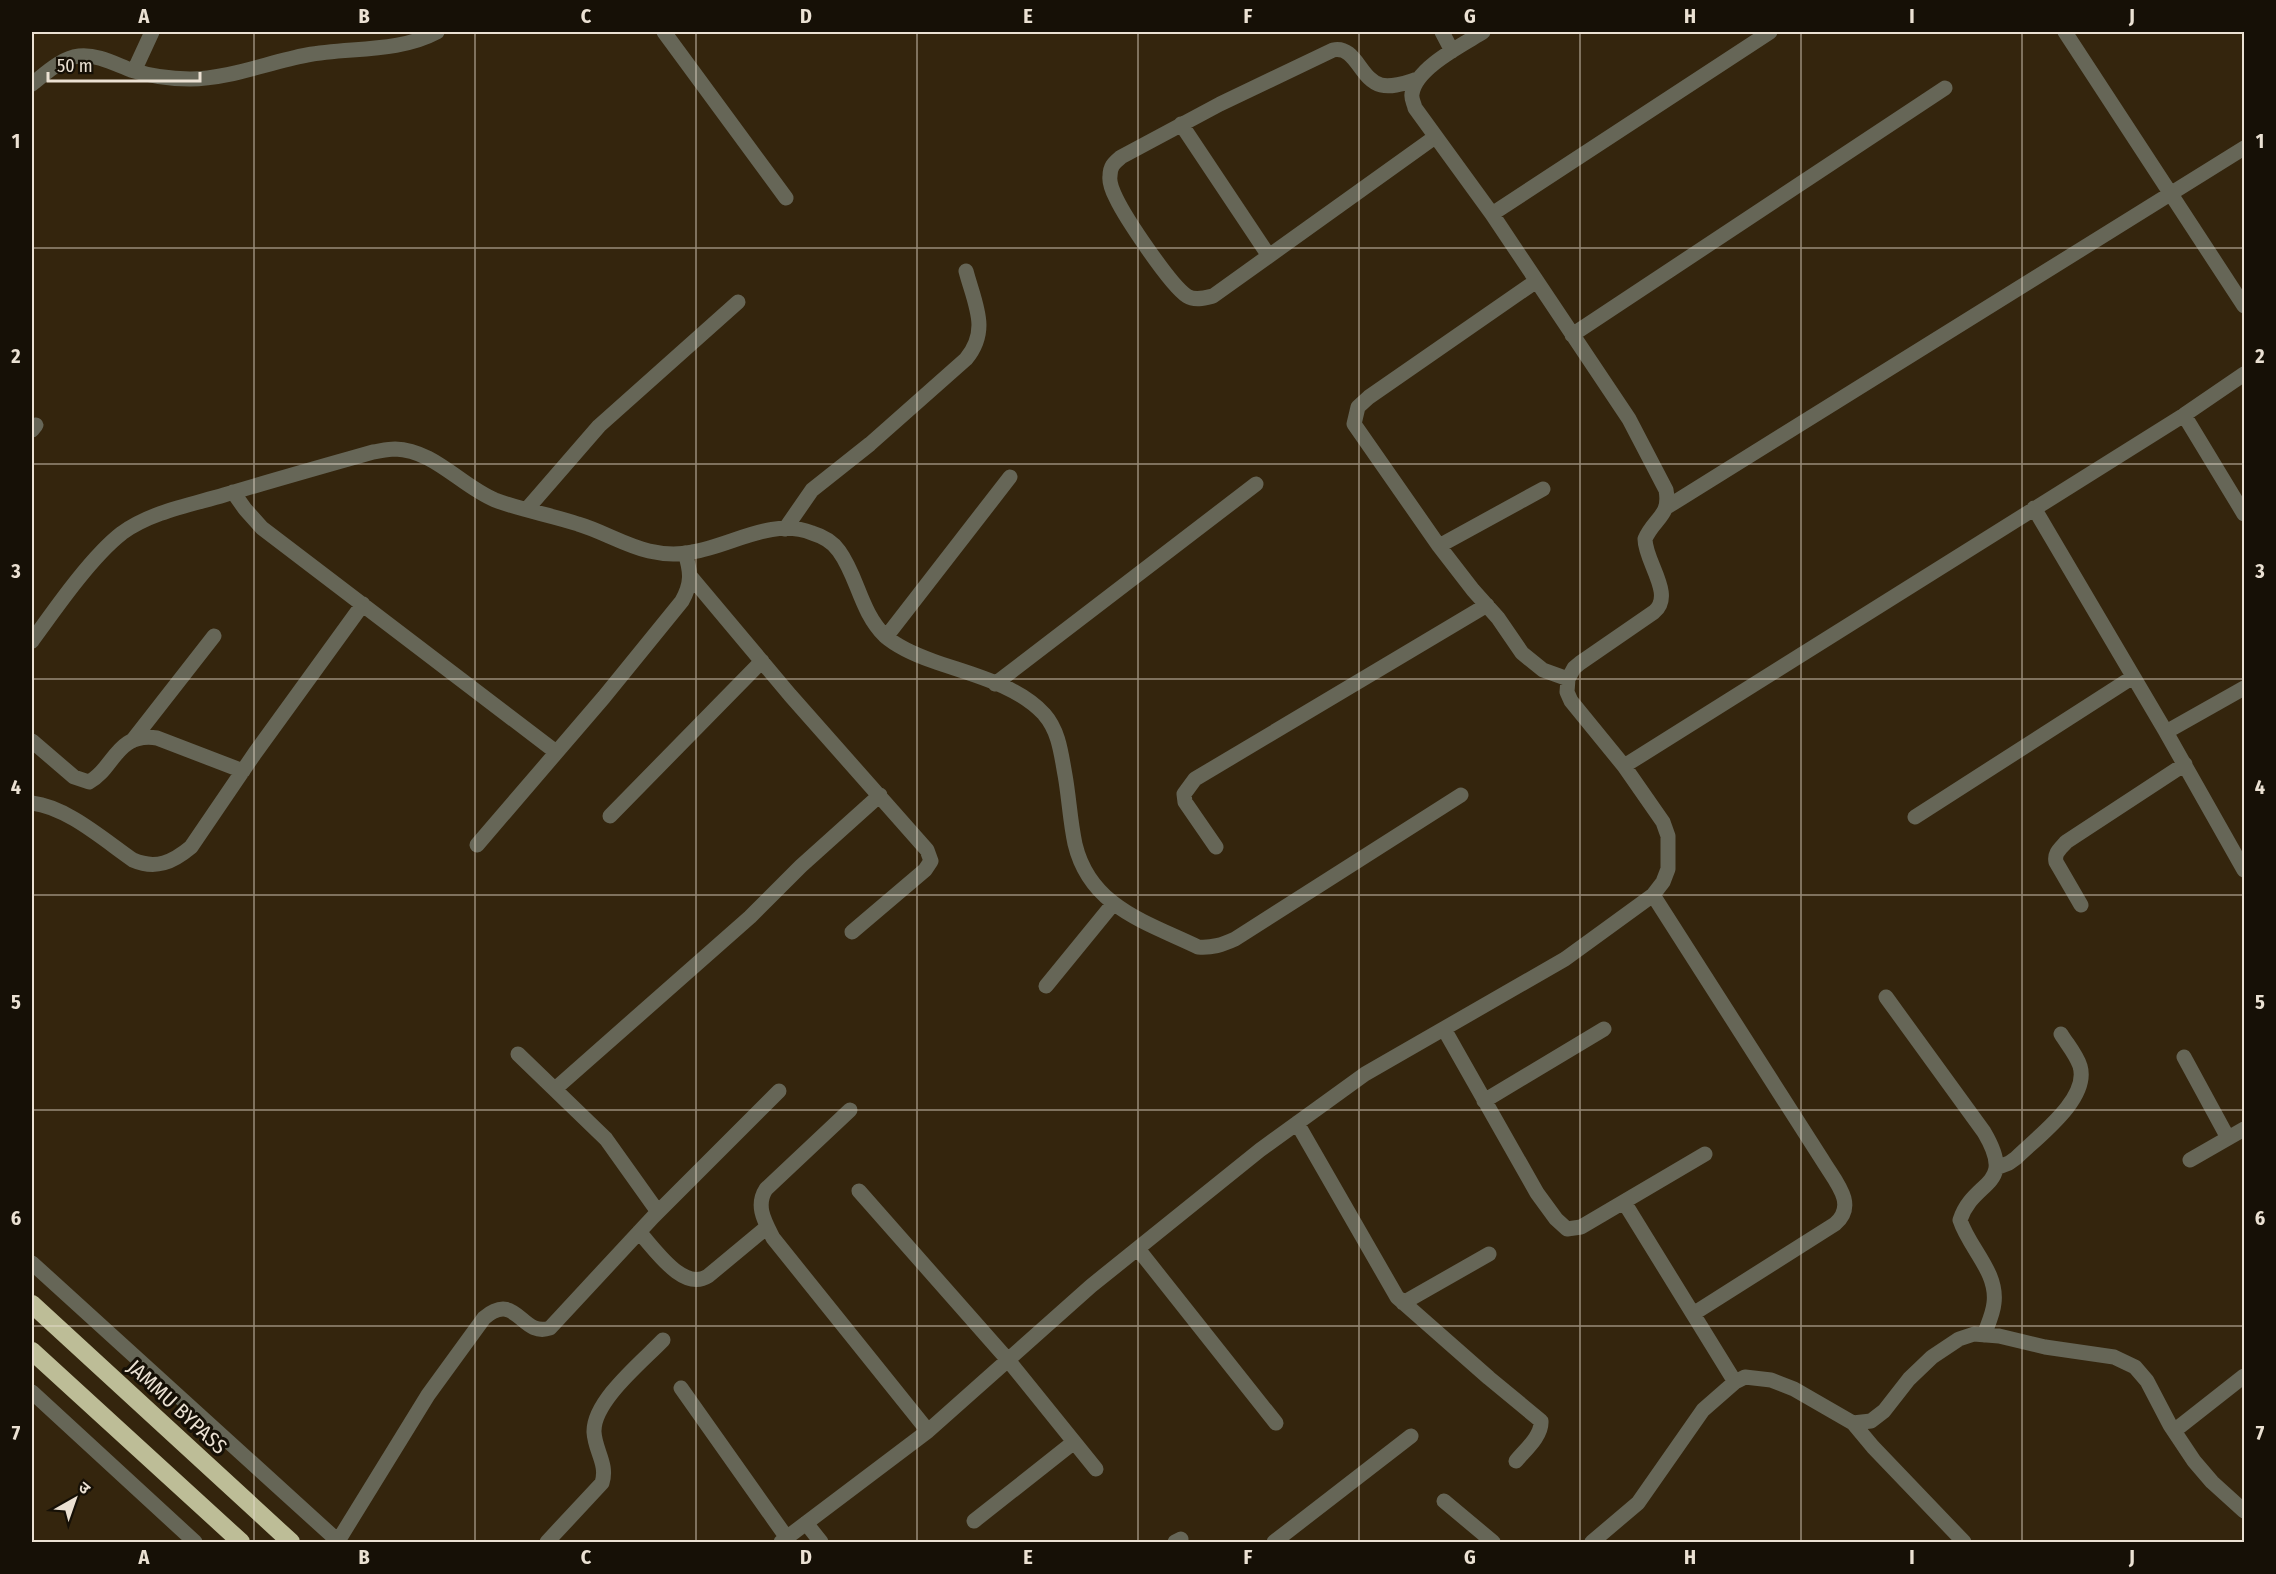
<svg xmlns="http://www.w3.org/2000/svg" width="2276" height="1574" font-family="'Fira Sans Condensed','Noto Sans Devanagari',sans-serif">
	<rect width="100%" height="100%" fill="#34250d"/>
	<g fill="none" stroke-linecap="round" stroke-linejoin="round">
		<path stroke="#666657" stroke-width="15" d="M664,32L786,198
			M1442,32L1452,51
			M2065,32L2244,306
			M134,71L152,32
			M1418,79C1407,82 1393,88 1381,85C1360,80 1356,45 1333,50L1220,104L1121,157C1114,163 1110,166 1110,176C1109,182 1113,192 1116,198C1125,217 1170,285 1187,296C1195,301 1205,298 1213,296L1435,137
			M32,84C45,74 61,58 79,56C97,54 115,64 131,70C150,76 170,79 190,79C229,79 269,62 307,55C349,47 398,53 437,32
			M1181,124L1269,256
			M1492,214L1770,32
			M1535,282L1369,397L1358,407L1354,424L1439,546L1473,590L1498,618L1522,653L1543,670L1568,679
			M1572,335L1945,88
			M2184,415L2244,514
			M32,430L36,425
			M233,492L245,509L262,528L556,752
			M1667,507L2244,148
			M2034,508L2166,732L2244,688
			M527,509L599,426L738,302
			M785,529L812,490L870,444L966,359C990,330 975,305 966,271
			M1439,546L1543,489
			M691,577L790,695L927,850L931,861L925,870L852,932
			M886,637L1010,477
			M32,641C55,609 91,557 122,533C151,512 190,505 224,495C274,480 324,466 373,452C380,451 388,449 395,449C434,450 461,486 495,500C521,510 551,515 578,524C602,531 624,545 649,551C662,554 678,555 692,552C731,546 772,517 812,533C822,536 833,542 839,551C858,577 860,611 885,636C899,648 916,655 933,661C969,674 1016,684 1044,714C1059,731 1061,753 1065,775C1069,797 1070,821 1075,844C1090,907 1146,922 1198,947C1212,948 1222,945 1235,939L1461,795
			M995,684L1256,484
			M2166,732L2244,870
			M32,741L74,777L89,782C114,769 116,732 157,738L243,771
			M132,741L214,636
			M1624,766L2184,415L2244,374
			M32,803C67,807 104,840 133,860C156,870 173,862 191,847L255,753L363,604
			M610,816L762,661
			M1915,817L2133,677
			M477,845L604,697L682,601C692,583 691,572 685,553
			M1216,847L1185,802L1184,794L1195,779L1487,605
			M1653,895L1823,1161C1835,1181 1858,1205 1835,1224L1693,1314
			M2081,905L2056,862C2054,853 2060,849 2066,842L2185,764
			M1046,986L1113,904
			M1886,997L1984,1132C2017,1188 1974,1178 1960,1220C1969,1248 1998,1272 1994,1303C1993,1314 1988,1324 1984,1335
			M1444,1029L1537,1193L1556,1219L1567,1229L1581,1227L1705,1154
			M518,1054L606,1139L658,1212
			M2184,1057L2228,1138
			M555,1089L750,917L801,866L880,795
			M1484,1101L1604,1029
			M850,1110L766,1189C755,1206 765,1222 773,1238L928,1431
			M1297,1123L1397,1297L1489,1378L1541,1421C1542,1436 1525,1450 1516,1461
			M2190,1160L2244,1129
			M1996,1168L2009,1163L2016,1158C2037,1137 2090,1099 2080,1066C2076,1054 2067,1044 2061,1034
			M859,1191L1008,1360L1096,1469
			M1624,1202L1735,1382
			M639,1232C655,1249 683,1292 708,1276L767,1227
			M1138,1249L1276,1423
			M32,1263L339,1542
			M1403,1303L1489,1254
			M681,1388L787,1538
			M32,1392L195,1542
			M1853,1423L1873,1447L1964,1542
			M2174,1431L2244,1376
			M1444,1501L1493,1542
			M974,1521L1074,1442
			M806,1523L821,1542
			M338,1541L428,1395L484,1318C517,1290 521,1338 550,1328L653,1217L779,1091
			M547,1542L602,1483C608,1464 595,1451 594,1432C593,1401 643,1361 663,1340
			M781,1542L928,1431L1091,1286L1260,1150L1365,1074L1565,959L1653,895L1663,882L1668,869V836L1663,822L1624,766L1571,701L1567,692L1568,679L1574,668L1580,663L1654,612C1675,595 1645,562 1645,539C1654,518 1671,516 1666,490L1629,419L1492,214L1415,108C1414,103 1411,99 1412,94C1415,68 1464,44 1483,32
			M1175,1542L1181,1539
			M1274,1542L1411,1436
			M1592,1542L1638,1503L1703,1410L1735,1382L1745,1377L1771,1380L1794,1389L1853,1423L1871,1421L1884,1411L1909,1379L1932,1357L1959,1339L1974,1334L1999,1336L2045,1347L2114,1357L2135,1367L2147,1381L2170,1425L2194,1461L2212,1482L2244,1511"/>
		<path stroke="#bdbd97" stroke-width="18" d="M32,1304L291,1542
			M32,1351L241,1542"/>
	</g>
	<path fill="none" stroke="#ebe1d3" stroke-width="1.5" stroke-opacity="0.55" d="M254,32V1542M475,32V1542M696,32V1542M917,32V1542M1138,32V1542M1359,32V1542M1580,32V1542M1801,32V1542M2022,32V1542M32,248H2244M32,464H2244M32,679H2244M32,895H2244M32,1110H2244M32,1326H2244"/>
	<g text-anchor="middle" dominant-baseline="central" stroke-width="6" stroke-linejoin="round" paint-order="stroke">
		<g font-size="21" fill="#ebe1d3" stroke="#161006">
			<text transform="translate(177 1407) rotate(43)">JAMMU BYPASS</text>
		</g>
	</g>
	<rect width="2276" height="1574" fill="none" stroke="#161006" stroke-width="66"/>
	<g transform="translate(75 1499) rotate(40)" stroke="#161006" stroke-width="4.5" paint-order="stroke">
	<path d="M0-4.5L10 22L0 15L-10 22Z" fill="#ebe1d3"/>
	<text y="-9" font-size="16" font-weight="bold" text-anchor="middle" fill="#ebe1d3">उ</text>
	</g>
	<path d="M48 72v9h152v-9" fill="none" stroke="#ebe1d3" stroke-width="3"/>
	<text x="57" y="72" font-size="18" fill="#ebe1d3" stroke="#161006" stroke-width="4.5" paint-order="stroke">50 m</text>
	<rect x="33" y="33" width="2210" height="1508" fill="none" stroke="#ebe1d3" stroke-width="2"/>
	<g font-size="20" text-anchor="middle" font-weight="bold" fill="#ebe1d3">
		<text x="144" y="23">A</text>
		<text x="364" y="23">B</text>
		<text x="586" y="23">C</text>
		<text x="806" y="23">D</text>
		<text x="1028" y="23">E</text>
		<text x="1248" y="23">F</text>
		<text x="1470" y="23">G</text>
		<text x="1690" y="23">H</text>
		<text x="1912" y="23">I</text>
		<text x="2132" y="23">J</text>
		<text x="16" y="148">1</text>
		<text x="2260" y="148">1</text>
		<text x="16" y="363">2</text>
		<text x="2260" y="363">2</text>
		<text x="16" y="578">3</text>
		<text x="2260" y="578">3</text>
		<text x="16" y="794">4</text>
		<text x="2260" y="794">4</text>
		<text x="16" y="1009">5</text>
		<text x="2260" y="1009">5</text>
		<text x="16" y="1225">6</text>
		<text x="2260" y="1225">6</text>
		<text x="16" y="1440">7</text>
		<text x="2260" y="1440">7</text>
		<text x="144" y="1564">A</text>
		<text x="364" y="1564">B</text>
		<text x="586" y="1564">C</text>
		<text x="806" y="1564">D</text>
		<text x="1028" y="1564">E</text>
		<text x="1248" y="1564">F</text>
		<text x="1470" y="1564">G</text>
		<text x="1690" y="1564">H</text>
		<text x="1912" y="1564">I</text>
		<text x="2132" y="1564">J</text>
	</g>
</svg>
